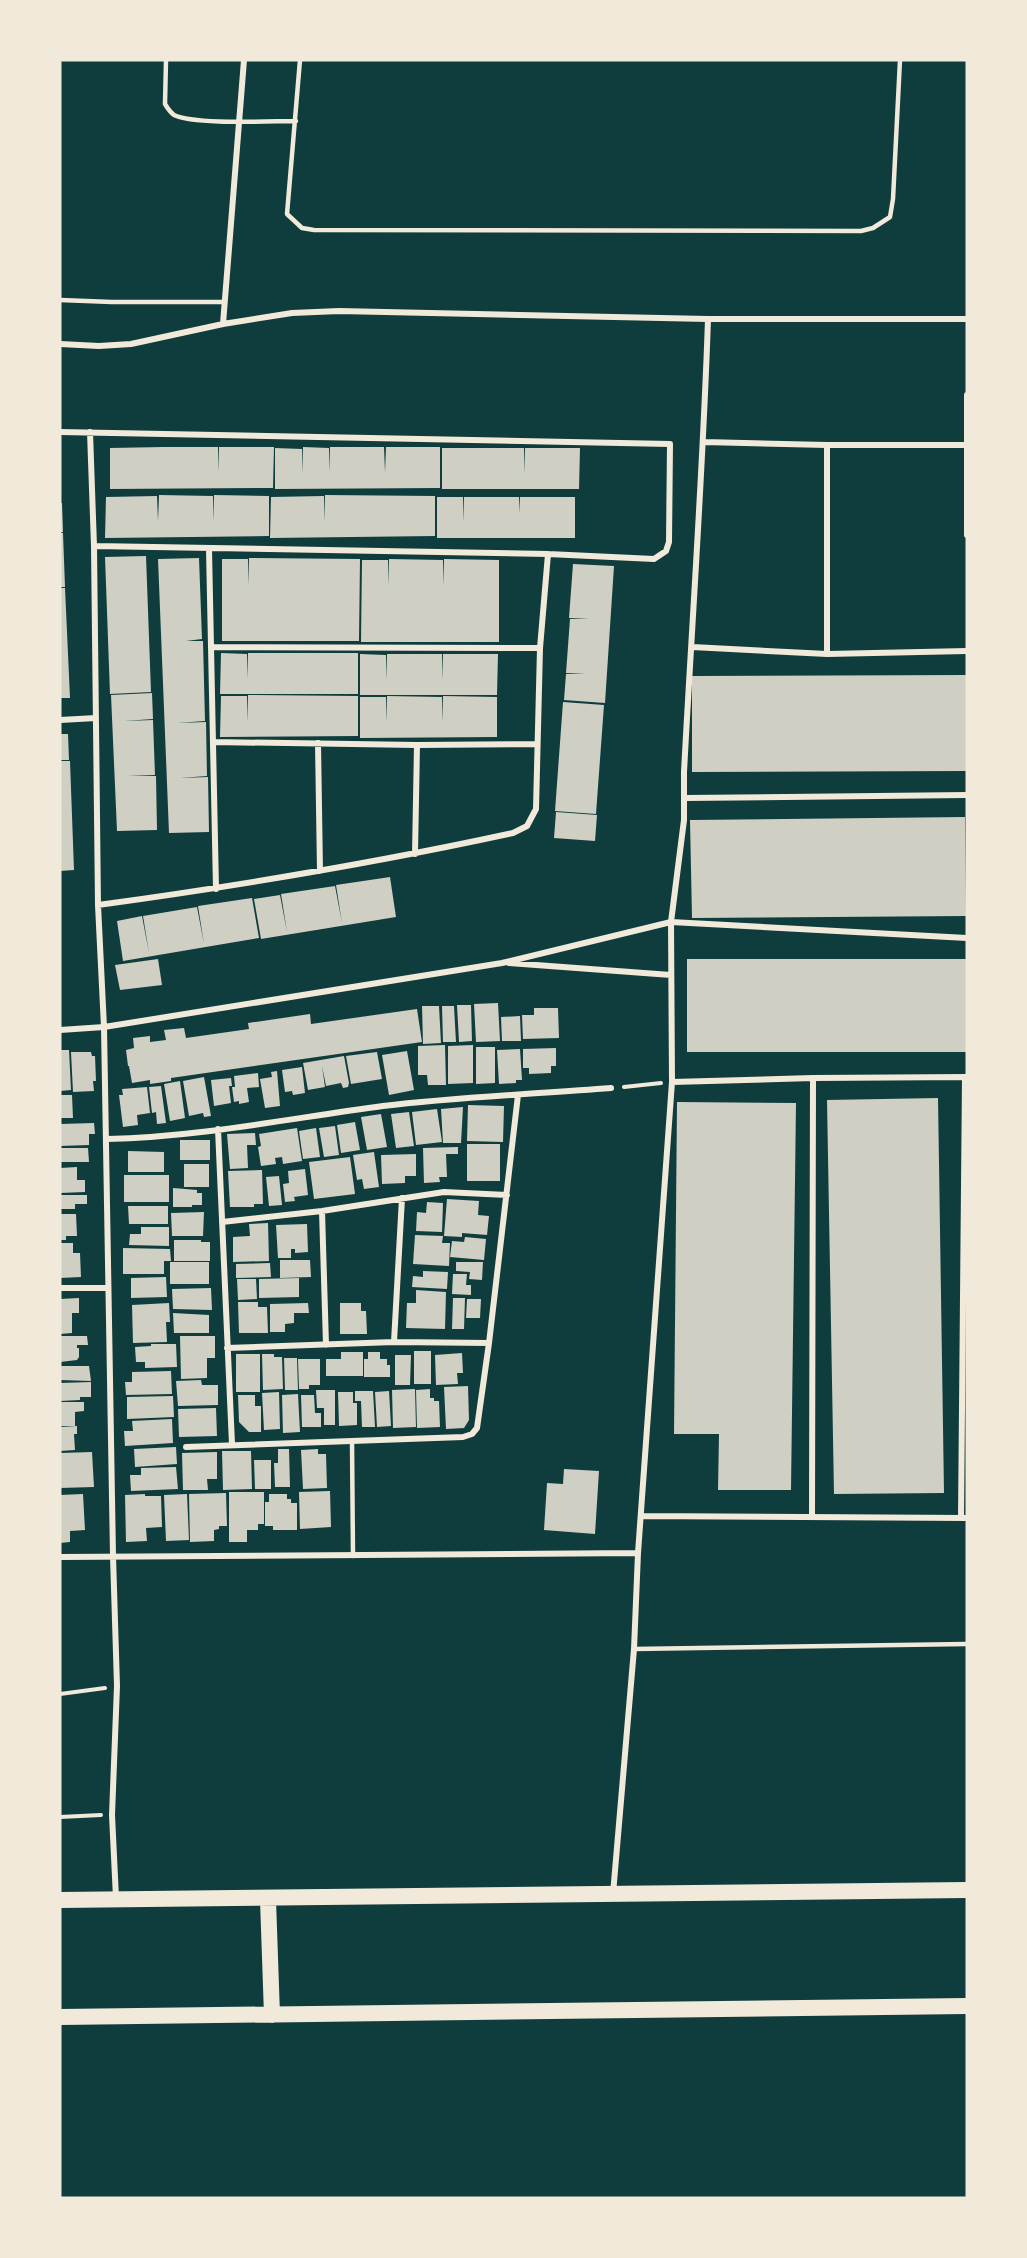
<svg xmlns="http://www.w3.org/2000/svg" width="1027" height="2258" font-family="Poppins,sans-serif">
	<rect width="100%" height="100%" fill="#0f3d3e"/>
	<path fill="#cfcfc3" d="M163,447H218L219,472V447H274L273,488L110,489V448Z
		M303,447L329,448L330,472V447H384L385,472L386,447H440V488L275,489V448L302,449V474Z
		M442,448H524L525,474V448H580L579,489H442Z
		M159,495L213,496L214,522V495L269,496V536L105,538L106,497L157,496L158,521Z
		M325,495L435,496V536L270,538L271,497L324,496L325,522Z
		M437,497H463L464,522V497H519L520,513V497H575V538H437Z
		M60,503H62L63,532H60Z
		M60,533H63L65,587H60Z
		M146,556L151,692L110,694L105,557Z
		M199,558L202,639L186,641H203L205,721L177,723L206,722L207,776L180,778L208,777L209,832L169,833L158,559Z
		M249,558L360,559L359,641H222V559H248L249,585Z
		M389,559L443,560L444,586V559L499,560V642H361L362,560H388V585Z
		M573,564L614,566L605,703L564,700L566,674H585L566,673L570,619H589L569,618Z
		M60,588H65L70,698H60Z
		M221,653L247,654L248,679V653H358V694H220Z
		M360,654L386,655L387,680V654H442L443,680V654H498L497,695H360Z
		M967,675V771L692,772V676Z
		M152,693L153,719L124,721L153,720L155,775L128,776H156L157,830L117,831L111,695Z
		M248,695L358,696V736L220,737L221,696H247L248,722Z
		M387,696L442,697L443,722V696L497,697V737L360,738V697H386L387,722Z
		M563,702L604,705L596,814L555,811Z
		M60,734H68L69,760H60Z
		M60,761H70L74,870L60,871Z
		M556,812L597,815L595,841L554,838Z
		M965,817L966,916L692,918L690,820Z
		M390,877L396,917L261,939L254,899L280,895L287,932L281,894L335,886L342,923L336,885Z
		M252,898L259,938L123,961L117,921L142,916L149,953L143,916L197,907L204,944L198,906Z
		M158,959L162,985L120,990L115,965Z
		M687,959H967V1052H687Z
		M498,1003L500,1041L476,1042L474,1004Z
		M457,1005H471L472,1041L459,1042Z
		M422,1006H439L441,1043L423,1044Z
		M442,1006H454L456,1042H443Z
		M534,1008H558L559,1038L523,1039L522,1015H534Z
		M417,1009L422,1042L171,1078V1081L150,1084V1080L132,1083L129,1066H128L126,1050L134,1048L133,1038L150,1036V1042L166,1040L164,1030L184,1028L186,1038L249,1029L248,1023L310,1014L311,1024Z
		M520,1016L521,1041H502L501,1017Z
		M445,1045L446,1085H428L427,1075H418V1046Z
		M473,1045V1083L448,1084V1046Z
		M476,1047H495V1083L476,1084Z
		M556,1048V1066H551V1073L529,1074V1068H523V1049Z
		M520,1049L522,1080H516V1083L499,1084L497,1050Z
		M60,1050H69L71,1090L60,1091Z
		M407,1051L414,1090L389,1095L382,1055Z
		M71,1052H91L92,1056H95L96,1081H93L94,1091L73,1092Z
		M377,1052L382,1079L351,1084L346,1056Z
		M344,1056L349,1083L348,1087L343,1088L341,1083L326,1086L322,1066L325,1087L308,1090L303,1063Z
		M302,1067L305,1093L293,1095L292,1091L285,1092L282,1070Z
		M277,1071L280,1106L265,1108L260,1079L272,1077L271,1072Z
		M258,1073L259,1087L247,1088L249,1102L239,1104V1101L234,1102L232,1087H235L234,1076Z
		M204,1077L211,1116L204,1117L203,1113L189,1116L183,1081Z
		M231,1078L232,1086H229L231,1103L214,1106L211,1080Z
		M180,1081L185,1118L170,1121L164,1084Z
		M161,1086L166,1123L157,1124L156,1112L152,1113L149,1087Z
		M147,1087L150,1113L137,1115L138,1125L123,1127L119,1095H123L122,1089Z
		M60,1095H72L73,1118H60Z
		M938,1098L944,1493L834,1494L827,1100Z
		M677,1102L796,1103L791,1490H718L719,1434H674Z
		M468,1105L504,1106L503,1142L467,1141Z
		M463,1107L461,1143H443L441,1109Z
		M437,1109L442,1142L416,1145L412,1112Z
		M409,1112L414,1146L396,1148L391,1114Z
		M381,1114L387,1147L367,1150L361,1117Z
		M355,1122L360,1150L341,1153L337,1125Z
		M94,1123L95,1134H89V1145L60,1146V1124Z
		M335,1126L339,1155L324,1157L319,1128Z
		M297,1128L302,1161L283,1164L282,1157L275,1158L276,1164L261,1166L258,1147L261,1146L259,1134Z
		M316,1128L320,1157L303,1159L299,1131Z
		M255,1133L256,1145H247L248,1168L230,1169L227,1134Z
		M180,1140H210V1160H180Z
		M467,1144H500V1181H467Z
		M458,1147V1154H446L447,1177H439L440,1182L424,1183L423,1148Z
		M60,1148H88L89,1162H60Z
		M128,1151L164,1152V1172H128Z
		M374,1152L379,1187L364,1189L362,1179L357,1180L353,1155Z
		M416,1154V1176H405V1183L382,1184L381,1155Z
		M350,1157L355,1194L314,1199L309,1162Z
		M184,1164H209V1187H184Z
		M77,1167V1180H85V1192L60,1193V1168Z
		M305,1169L308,1195L294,1197L295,1201L285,1202L283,1184L289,1183L288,1171Z
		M262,1170L263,1204H254V1207H230L228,1171Z
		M124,1175H169V1202H124Z
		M279,1176L282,1205L269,1206L266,1177Z
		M173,1188L197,1190V1193H202V1205H192V1207H173Z
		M60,1195H87V1204H75V1209H60Z
		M447,1199L479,1201L478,1215L489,1216L487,1235L462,1233V1237L444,1236Z
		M427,1202L443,1203L442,1232L416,1231L417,1212L426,1213Z
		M128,1206H168V1224H129Z
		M204,1212L203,1236H172L171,1213Z
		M60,1214H76L77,1236H66V1240H60Z
		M268,1223L269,1261L233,1262V1237L250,1236L249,1224Z
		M307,1224L308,1252L295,1253V1249H291V1258H278L276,1225Z
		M141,1227H169V1246L129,1245L130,1234H141Z
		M415,1235L443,1236L442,1243H450L449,1266L413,1264Z
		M465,1237L486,1239L484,1260L450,1257L452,1241L464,1242Z
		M174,1240H201V1242H210V1261H174Z
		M60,1243H73V1253H80L81,1277L60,1278Z
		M123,1248L170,1249L171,1261H164V1274H123Z
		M280,1260H310L311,1277L280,1278Z
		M170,1262H209V1284H170Z
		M456,1262H483L482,1280L469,1279L470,1272L456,1271Z
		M270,1263L271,1277L236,1278V1264Z
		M423,1271L448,1272L447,1289L412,1287L413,1276L423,1277Z
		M453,1274H467L466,1285H471V1295L452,1294Z
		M166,1277L167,1297L131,1298V1278Z
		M299,1278V1297L259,1298V1279Z
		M237,1279H256L257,1299L238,1300Z
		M211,1288L212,1310L173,1309L172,1289Z
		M416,1290L446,1292L445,1329L406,1328L407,1303H416Z
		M79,1298V1313H72V1333L60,1334V1299Z
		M453,1298H465L464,1329H452Z
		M467,1299H481L480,1318H466Z
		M238,1302H258V1307H267L268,1333H239Z
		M169,1303L170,1322H166L167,1342L133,1343L132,1305Z
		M308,1303L309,1313H294V1323L285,1324V1332H270V1304Z
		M340,1303H361V1311H366L367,1334H340Z
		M173,1313L209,1315V1333H174Z
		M60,1336H87L88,1345H77V1348H79V1357L77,1360L60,1362Z
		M180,1336H215V1358H207V1378L181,1379Z
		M151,1344H176L177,1367L145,1368V1362H136L135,1347L151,1346Z
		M414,1351H431V1384H414Z
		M341,1352H363V1376H326V1359H341Z
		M368,1352H380V1359H387V1365H390V1377H364V1359H368Z
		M462,1353L463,1373H457L458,1384L436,1385L435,1355Z
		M236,1354H260V1392H236Z
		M262,1354H274V1357H282L283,1389L263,1390Z
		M395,1355H411L410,1385H395Z
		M284,1358H297L298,1390H285Z
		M298,1359H320V1385H309V1389H299Z
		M60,1366H89L91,1381L60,1380Z
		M171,1371L172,1394L126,1395L125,1382H132V1372Z
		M201,1380L202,1385H218V1405L178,1406L176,1381Z
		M91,1382V1397H80V1400L60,1401V1383Z
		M468,1386L469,1420L464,1428L446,1429L444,1387Z
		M415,1389L416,1427L393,1428L392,1390Z
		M430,1389V1398H434V1401H439L440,1427L417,1428L416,1390Z
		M316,1390H335V1425H324V1408H317Z
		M355,1391H373L375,1427H362L361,1401H355Z
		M389,1391L391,1426L377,1427L375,1392Z
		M279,1392L280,1429L264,1430L262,1393Z
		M338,1392H353V1403H357V1425L339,1426Z
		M298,1394L300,1432L283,1433L282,1395Z
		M238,1395H255V1406H261V1432H249L239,1422Z
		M301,1395H314L315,1413H321V1427H302Z
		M173,1396L174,1417L127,1419V1397Z
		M60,1402H84V1411L75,1412V1426H60Z
		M216,1408L217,1436L179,1437L178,1409Z
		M172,1419L173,1443L125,1446L124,1431H133L132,1421Z
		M77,1426V1434H74L75,1450L60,1451V1427Z
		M176,1447L177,1464L135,1467L134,1449Z
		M278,1449H289L290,1487H275L274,1463H278Z
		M318,1449V1454H326L327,1488L303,1489L301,1450Z
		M222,1451H251L252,1489L223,1490Z
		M92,1452L94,1487L60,1488V1453Z
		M217,1452V1479H207L208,1490H183L182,1453Z
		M254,1460H271V1489H255Z
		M176,1467L178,1489L131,1491L130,1475H141V1468Z
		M564,1469L599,1471L595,1534L544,1530L547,1483L563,1484Z
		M330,1491L331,1527L300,1529L299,1492Z
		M229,1492H264V1524H258V1530H247V1542H229Z
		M226,1493L227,1526H219V1529L214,1530V1541L190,1542L189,1494Z
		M83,1494L85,1530L70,1531V1542L60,1543V1495Z
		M145,1494V1496H161L162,1527L146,1528L147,1541L126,1542L125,1495Z
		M187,1494L189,1540L166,1541L164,1495Z
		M269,1494H287V1499H291V1503H297V1530H273V1526H265V1502H269Z"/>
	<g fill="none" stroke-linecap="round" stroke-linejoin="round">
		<path stroke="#f1e9da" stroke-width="4" d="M624,1087L661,1083
			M60,1694L105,1688
			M60,1817L101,1815"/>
		<path stroke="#f1e9da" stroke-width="4.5" d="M166,60L165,104C168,109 170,112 174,115C194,125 270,121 296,121
			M300,60L287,214L302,228L314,230L861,231L873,228L890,217L893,199L900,60
			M60,300L112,302H224
			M352,1441L353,1556
			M634,1649L967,1644"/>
		<path stroke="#f1e9da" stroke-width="6" d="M223,324L244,60
			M60,344L99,346L131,344L223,324L292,313L339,311L708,319H967
			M967,395V535
			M60,432L670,444L669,542L666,551L654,559L548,554L94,546
			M90,432L94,546L98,905L104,1027L113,1556L117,1686L112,1815L116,1898
			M704,442L827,445H967
			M827,445V654
			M209,549L216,889
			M211,647L540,648
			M692,647L827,654L967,651
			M60,720L96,718
			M213,742L417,745L537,744
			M318,743L320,871
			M685,798L967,795
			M415,854L417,745
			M98,905C237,886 375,863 513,833L527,826L536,809L540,648L548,554
			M509,963L671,975
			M60,1030L104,1027L502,963L671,922L967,938
			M672,1082L813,1078L967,1077
			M218,1129L232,1444
			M107,1139C199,1137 292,1118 383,1106C458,1097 535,1094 611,1088
			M322,1211L326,1345
			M222,1222L322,1211L444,1192L507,1195
			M60,1288H108
			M394,1342L402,1198
			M227,1348L394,1342L489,1343
			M186,1447L463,1437L472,1434L477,1428L489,1343L518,1095
			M641,1516L967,1518
			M812,1516L813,1078
			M961,1518L965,1077
			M60,1557L638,1553
			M613,1894L634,1649L638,1553L672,1082L671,922L684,820V772C692,621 703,471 708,319"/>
		<path stroke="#f1e9da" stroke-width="16" d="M60,1900L967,1890
			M268,1900L272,2015
			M60,2017L967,2006"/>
	</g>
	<rect width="1027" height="2258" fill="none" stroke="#f1e9da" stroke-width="123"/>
</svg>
